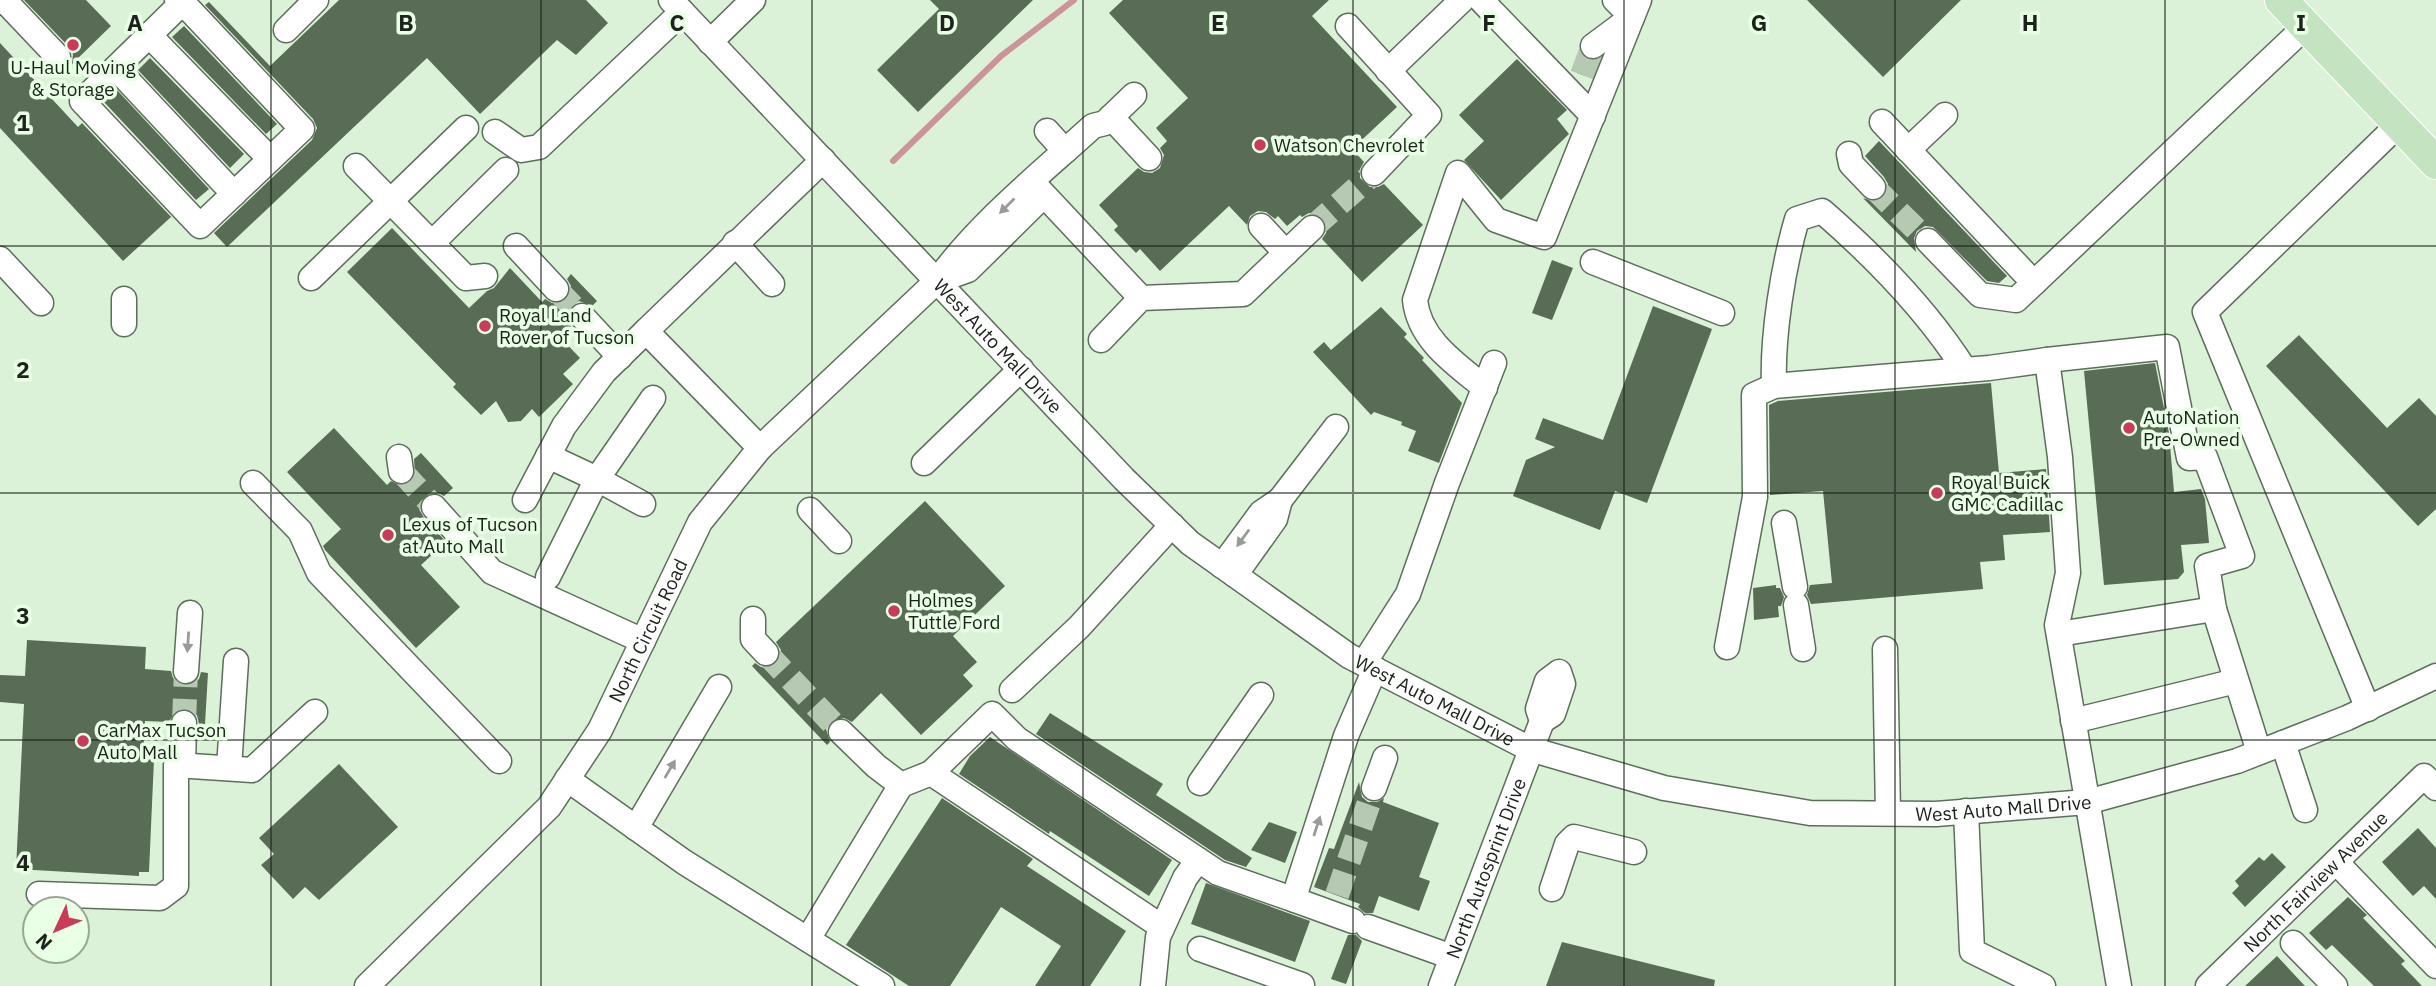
<svg xmlns="http://www.w3.org/2000/svg" width="2436" height="986" font-family="'IBM Plex Sans',sans-serif">
	<rect width="100%" height="100%" fill="#dbf2d9"/>
	<g fill="none" stroke-linecap="round" stroke-linejoin="round">
		<path stroke="#cb949a" stroke-width="6" d="M893,161L1001,56L1074,0"/>
	</g>
	<path fill="#586c56" d="M24,0H86L111,26L72,64L73,54L69,47Z
		M339,0H586L608,23L576,55L557,40L480,114L427,58L227,247L214,233L312,140L317,128L313,119L205,5L209,2L270,66Z
		M930,0H1033L918,112L877,70L939,9Z
		M1123,0H1329L1312,16L1397,107L1352,149L1364,162L1360,169V178L1370,187H1378L1384,184L1423,225L1362,282L1322,239L1326,233L1327,225L1323,218L1317,214L1309,213L1302,217L1300,215L1287,226L1278,216L1275,219L1266,212L1258,211L1250,216L1247,225L1229,206L1160,271L1140,249L1136,253L1114,230L1118,226L1099,205L1138,168L1144,172L1152,173L1160,168L1164,155L1160,148L1167,141L1156,128L1188,98L1109,13Z
		M1807,0H1961L1883,77Z
		M184,26L277,124L266,134L172,37Z
		M0,43L78,127L82,123L175,221L171,217L123,261L0,128Z
		M1583,56L1588,60H1598L1591,78L1577,73Z
		M150,58L244,154L230,168L138,70Z
		M1517,59L1567,110L1557,119L1569,134L1501,200L1464,160L1484,141L1459,115Z
		M117,90L209,189L196,200L104,102Z
		M1879,141L2007,276L1999,283L1987,281L1933,227L1925,226L1917,231L1914,238L1916,252L1863,198L1876,202L1883,198L1887,192L1888,184L1884,177L1865,156Z
		M392,228L469,308L487,291L494,288L510,268L542,302L545,299L552,303H560L567,299L571,286L567,279L571,274L597,301L592,306L579,301L571,306L567,319L571,326L560,337L580,358L563,374L573,384L539,417L532,409L521,421L508,422L496,401L481,415L453,387L456,384L347,272Z
		M1552,260L1573,268L1552,320L1532,313Z
		M1653,306L1712,329L1647,503L1615,491L1600,530L1513,496L1526,460L1555,447L1535,439L1543,418L1603,440Z
		M1381,307L1407,334L1404,337L1424,358L1422,360L1462,403L1439,463L1408,451L1416,431L1401,425L1402,422L1374,412L1371,415L1313,352L1324,342L1331,350Z
		M2299,335L2387,428L2419,398L2436,416V509L2418,526L2266,366Z
		M2155,363L2169,433L2174,492L2201,489L2205,499L2209,543L2181,545L2184,572L2178,579L2104,585L2084,371Z
		M1991,383L1999,473L2046,469L2050,532L2003,535L2005,560L1980,562L1983,589L1811,604L1807,595L1810,585L1832,583L1823,491L1770,495L1769,405L1778,401Z
		M334,428L387,485L391,481L402,486L411,482L415,476L414,459L421,453L453,488L444,496L438,493H430L420,502L419,509L423,516L446,542L421,565L460,607L416,648L325,550L323,546L341,529L287,472Z
		M925,501L1005,586L953,636L977,662L963,675L973,686L921,735L881,693L852,722L844,718L831,721L826,729L830,742L827,745L752,666L755,663L761,667L769,668L777,663L781,650L776,642Z
		M1776,585V588H1780L1784,597L1781,606H1778L1779,617L1754,620L1753,588Z
		M27,640L146,647L145,669L171,671L173,678L184,686L193,684L199,679L201,672L208,673L205,724H199L197,715L185,708L176,710L169,722L145,721L143,758L154,759L149,872H139V876L16,869L24,704L0,702V675L25,676Z
		M1050,713L1163,784L1156,795L1252,858L1246,867L1225,860L1036,734Z
		M990,737L1172,860L1149,896L1050,831L1049,834L959,774L970,756Z
		M339,764L398,827L319,900L305,887L293,899L261,865L274,854L259,838Z
		M1359,782L1362,797L1368,802H1377L1384,798L1383,802L1439,823L1419,877L1430,881L1419,911L1379,896L1373,913H1365L1358,907L1360,904L1314,887L1329,848L1334,849Z
		M942,798L1033,859L1027,866L1126,931L1090,986H1035L1061,946L1001,907L950,986H909L846,945Z
		M1269,822L1297,832L1285,863L1251,850Z
		M2418,828L2436,848V899L2424,886L2413,896L2382,862Z
		M2272,853L2286,867L2245,907L2232,893L2239,886L2235,881L2259,857L2264,861Z
		M1206,883L1310,921L1295,962L1191,924Z
		M2348,897L2367,915L2363,918L2405,961L2401,964L2422,986H2374L2332,945L2326,950L2309,933Z
		M1348,935H1356L1362,941L1346,984L1331,979Z
		M1562,942L1715,980L1714,986H1546Z
		M2277,956L2305,986H2245Z"/>
	<g fill="none" stroke-linecap="round" stroke-linejoin="round">
		<path stroke="#b5c9b3" stroke-width="24" stroke-dasharray="24 12" stroke-linecap="butt" d="M1582,75L1593,46
			M1873,187L1928,241
			M1312,228L1374,173
			M556,289L582,316
			M401,471L434,507
			M766,653L841,732
			M184,723L186,671
			M1337,895L1374,788"/>
		<g stroke="#5c6f5a" stroke-width="27">
			<g id="minor">
				<path d="M4,0L58,57"/>
				<path d="M177,0L186,6L302,129L200,226L82,101L182,3"/>
				<path id="s1" d="M671,0L1124,479L1190,543L1349,656L1530,749L1664,788L1810,813L1936,814L2087,802L2237,761L2347,718L2436,676"/>
				<path d="M1481,0L1593,116"/>
				<path d="M1348,26L1429,115L1374,173"/>
				<path d="M286,30L316,0"/>
				<path d="M149,35L270,159"/>
				<path d="M710,42L753,0"/>
				<path d="M1593,46L1632,17L1615,0"/>
				<path d="M116,68L234,194"/>
				<path d="M1388,71L1462,0"/>
				<path d="M1111,117L1149,158"/>
				<path d="M1882,122L2034,283"/>
				<path d="M1047,131L1065,151"/>
				<path d="M495,132L521,150L539,147L682,12"/>
				<path d="M1908,150L1945,115"/>
				<path d="M1849,154L1851,164L1873,187"/>
				<path d="M356,166L466,278L485,276"/>
				<path d="M1032,182L1141,298"/>
				<path d="M1261,226L1286,253"/>
				<path d="M1928,241L1980,295L2016,300L2306,26"/>
				<path d="M432,243L506,170"/>
				<path d="M735,243L772,284"/>
				<path d="M516,246L556,289"/>
				<path d="M0,259L41,303"/>
				<path d="M1593,262L1722,313"/>
				<path d="M311,278L466,128"/>
				<path d="M937,281L968,270L1043,196"/>
				<path d="M124,299V324"/>
				<path d="M582,316L620,357"/>
				<path d="M1101,340L1141,298L1243,294L1312,228"/>
				<path d="M2047,360L2167,347L2189,458L2205,457L2242,556L2207,566L2214,609"/>
				<path d="M1774,386C1772,336 1783,267 1797,219L1822,211C1876,258 1927,310 1965,370"/>
				<path d="M1485,388C1456,364 1419,340 1415,300L1458,173L1496,220L1544,237L1639,0"/>
				<path d="M760,448L646,331L823,160"/>
				<path d="M399,457L401,471"/>
				<path d="M924,463L1021,369"/>
				<path d="M253,483L300,531L319,573L499,761"/>
				<path d="M525,500L564,426L604,372L646,331"/>
				<path d="M1280,500L1336,427"/>
				<path d="M643,504L597,479L653,398"/>
				<path d="M434,507L492,572L643,641"/>
				<path d="M810,510L839,541"/>
				<path d="M1784,523L1795,587"/>
				<path d="M1222,566L1261,513L1280,500L1275,519L1235,575"/>
				<path d="M548,577L597,479L548,456"/>
				<path d="M1796,605L1803,649"/>
				<path d="M753,619V639L766,653"/>
				<path d="M2059,634L2214,609L2259,752"/>
				<path d="M1727,647L1755,497L1754,395L1774,386L1989,368L2047,360L2060,457L2068,573L2057,625L2119,986"/>
				<path d="M1885,649L1888,813"/>
				<path d="M1364,663L1408,594L1447,483L1494,363"/>
				<path d="M186,671L190,613"/>
				<path d="M1559,672L1563,684L1553,714L1542,721L1538,709L1547,681Z"/>
				<path d="M1012,690L1079,627L1172,525"/>
				<path d="M2368,709L2205,312L2399,124"/>
				<path d="M2073,721L2236,681"/>
				<path d="M841,732L876,766L901,785"/>
				<path d="M2283,743L2305,810"/>
				<path d="M183,766L184,723"/>
				<path d="M229,768L236,661"/>
				<path d="M931,773L992,714L1017,739L1218,873L1295,900"/>
				<path d="M567,779L684,862L882,986"/>
				<path d="M1200,783L1261,695"/>
				<path d="M1374,788L1385,758"/>
				<path d="M1966,811L1972,951L2043,986"/>
				<path d="M636,828L719,687"/>
				<path d="M2336,862L2436,966"/>
				<path d="M1552,889L1567,844L1574,837L1634,852"/>
				<path d="M39,894L160,898L176,886V765L252,770L315,712"/>
				<path d="M1353,921L1295,900L1296,891L1346,736L1375,669"/>
				<path d="M1368,927L1452,957"/>
				<path d="M808,939L901,785L931,773L1162,927"/>
				<path d="M2293,943L2335,986"/>
				<path d="M1200,949L1302,985"/>
				<path id="s2" d="M367,986L549,807L600,730L700,522L760,448L937,281C980,222 1039,175 1093,126L1105,123L1134,95"/>
				<path d="M1153,986L1158,937L1185,878L1198,860"/>
				<path id="s3" d="M1441,986L1542,721"/>
				<path id="s4" d="M2208,986L2424,776L2436,788"/>
			</g>
		</g>
		<g stroke="#fff" stroke-width="34">
			<path id="major" d="M2281,0L2436,163"/>
		</g>
		<use href="#minor" stroke="#fff" stroke-width="24"/>
		<use href="#major" stroke="#c4e3c1" stroke-width="32"/>
	</g>
	<defs><path id="oneway-solid" d="M-6-.8H1V-3.2L6.5 0L1 3.2V.8H-6Z" transform="scale(1.75)"/></defs>
	<g fill="#989c98">
		<use href="#oneway-solid" transform="translate(1007 206) rotate(135)"/>
		<use href="#oneway-solid" transform="translate(1243 538) rotate(126)"/>
		<use href="#oneway-solid" transform="translate(188 642) rotate(94)"/>
		<use href="#oneway-solid" transform="translate(670 769) rotate(-60)"/>
		<use href="#oneway-solid" transform="translate(1317 826) rotate(-72)"/>
	</g>
	<path fill="none" stroke="#1b231a" stroke-width="2" stroke-opacity="0.55" d="M271,0V986M541,0V986M812,0V986M1083,0V986M1353,0V986M1624,0V986M1895,0V986M2165,0V986M0,246H2436M0,493H2436M0,740H2436"/>
	<g fill="#ca3a5a" stroke="#e9ffe6" stroke-width="2.5">
		<circle cx="73" cy="45" r="7"/>
		<circle cx="1260" cy="145" r="7"/>
		<circle cx="485" cy="326" r="7"/>
		<circle cx="2129" cy="428" r="7"/>
		<circle cx="1937" cy="493" r="7"/>
		<circle cx="388" cy="535" r="7"/>
		<circle cx="894" cy="611" r="7"/>
		<circle cx="83" cy="741" r="7"/>
	</g>
	<g text-anchor="middle" dominant-baseline="central" stroke-width="7" stroke-linejoin="round" paint-order="stroke">
		<g font-size="19" fill="#1b231a" stroke="#e9ffe6" text-anchor="start">
			<text x="73" y="67" text-anchor="middle">U-Haul Moving<tspan x="73" dy="22">&amp; Storage</tspan></text>
			<text x="1274" y="145">Watson Chevrolet</text>
			<text x="499" y="315">Royal Land<tspan x="499" dy="22">Rover of Tucson</tspan></text>
			<text x="2143" y="417">AutoNation<tspan x="2143" dy="22">Pre-Owned</tspan></text>
			<text x="1951" y="482">Royal Buick<tspan x="1951" dy="22">GMC Cadillac</tspan></text>
			<text x="402" y="524">Lexus of Tucson<tspan x="402" dy="22">at Auto Mall</tspan></text>
			<text x="908" y="600">Holmes<tspan x="908" dy="22">Tuttle Ford</tspan></text>
			<text x="97" y="730">CarMax Tucson<tspan x="97" dy="22">Auto Mall</tspan></text>
		</g>
		<g font-size="19" fill="#1b231a" stroke="#e9ffe6">
			<text stroke="none"><textPath href="#s1" startOffset="476">West Auto Mall Drive</textPath></text>
			<text stroke="none"><textPath href="#s2" startOffset="458">North Circuit Road</textPath></text>
			<text stroke="none"><textPath href="#s1" startOffset="1043">West Auto Mall Drive</textPath></text>
			<text stroke="none"><textPath href="#s1" startOffset="1631">West Auto Mall Drive</textPath></text>
			<text stroke="none"><textPath href="#s3" startOffset="126">North Autosprint Drive</textPath></text>
			<text stroke="none"><textPath href="#s4" startOffset="150">North Fairview Avenue</textPath></text>
		</g>
	</g>
	<g font-size="23" text-anchor="middle" font-weight="bold" fill="#1b231a" stroke="#e9ffe6" stroke-width="7" stroke-linejoin="round" paint-order="stroke">
		<text x="135" y="31">A</text>
		<text x="406" y="31">B</text>
		<text x="677" y="31">C</text>
		<text x="947" y="31">D</text>
		<text x="1218" y="31">E</text>
		<text x="1489" y="31">F</text>
		<text x="1759" y="31">G</text>
		<text x="2030" y="31">H</text>
		<text x="2301" y="31">I</text>
		<text x="23" y="131">1</text>
		<text x="23" y="378">2</text>
		<text x="23" y="624">3</text>
		<text x="23" y="871">4</text>
	</g>
	<g transform="translate(56 930) rotate(226)"><circle r="33" fill="#e9ffe6" stroke="#97a794" stroke-width="2"/>
	<path d="M0-5L12 26L0 18L-12 26Z" fill="#ca3a5a"/>
	<text y="-10" font-size="19" font-weight="bold" text-anchor="middle" fill="#1b231a">N</text>
	</g>
</svg>
